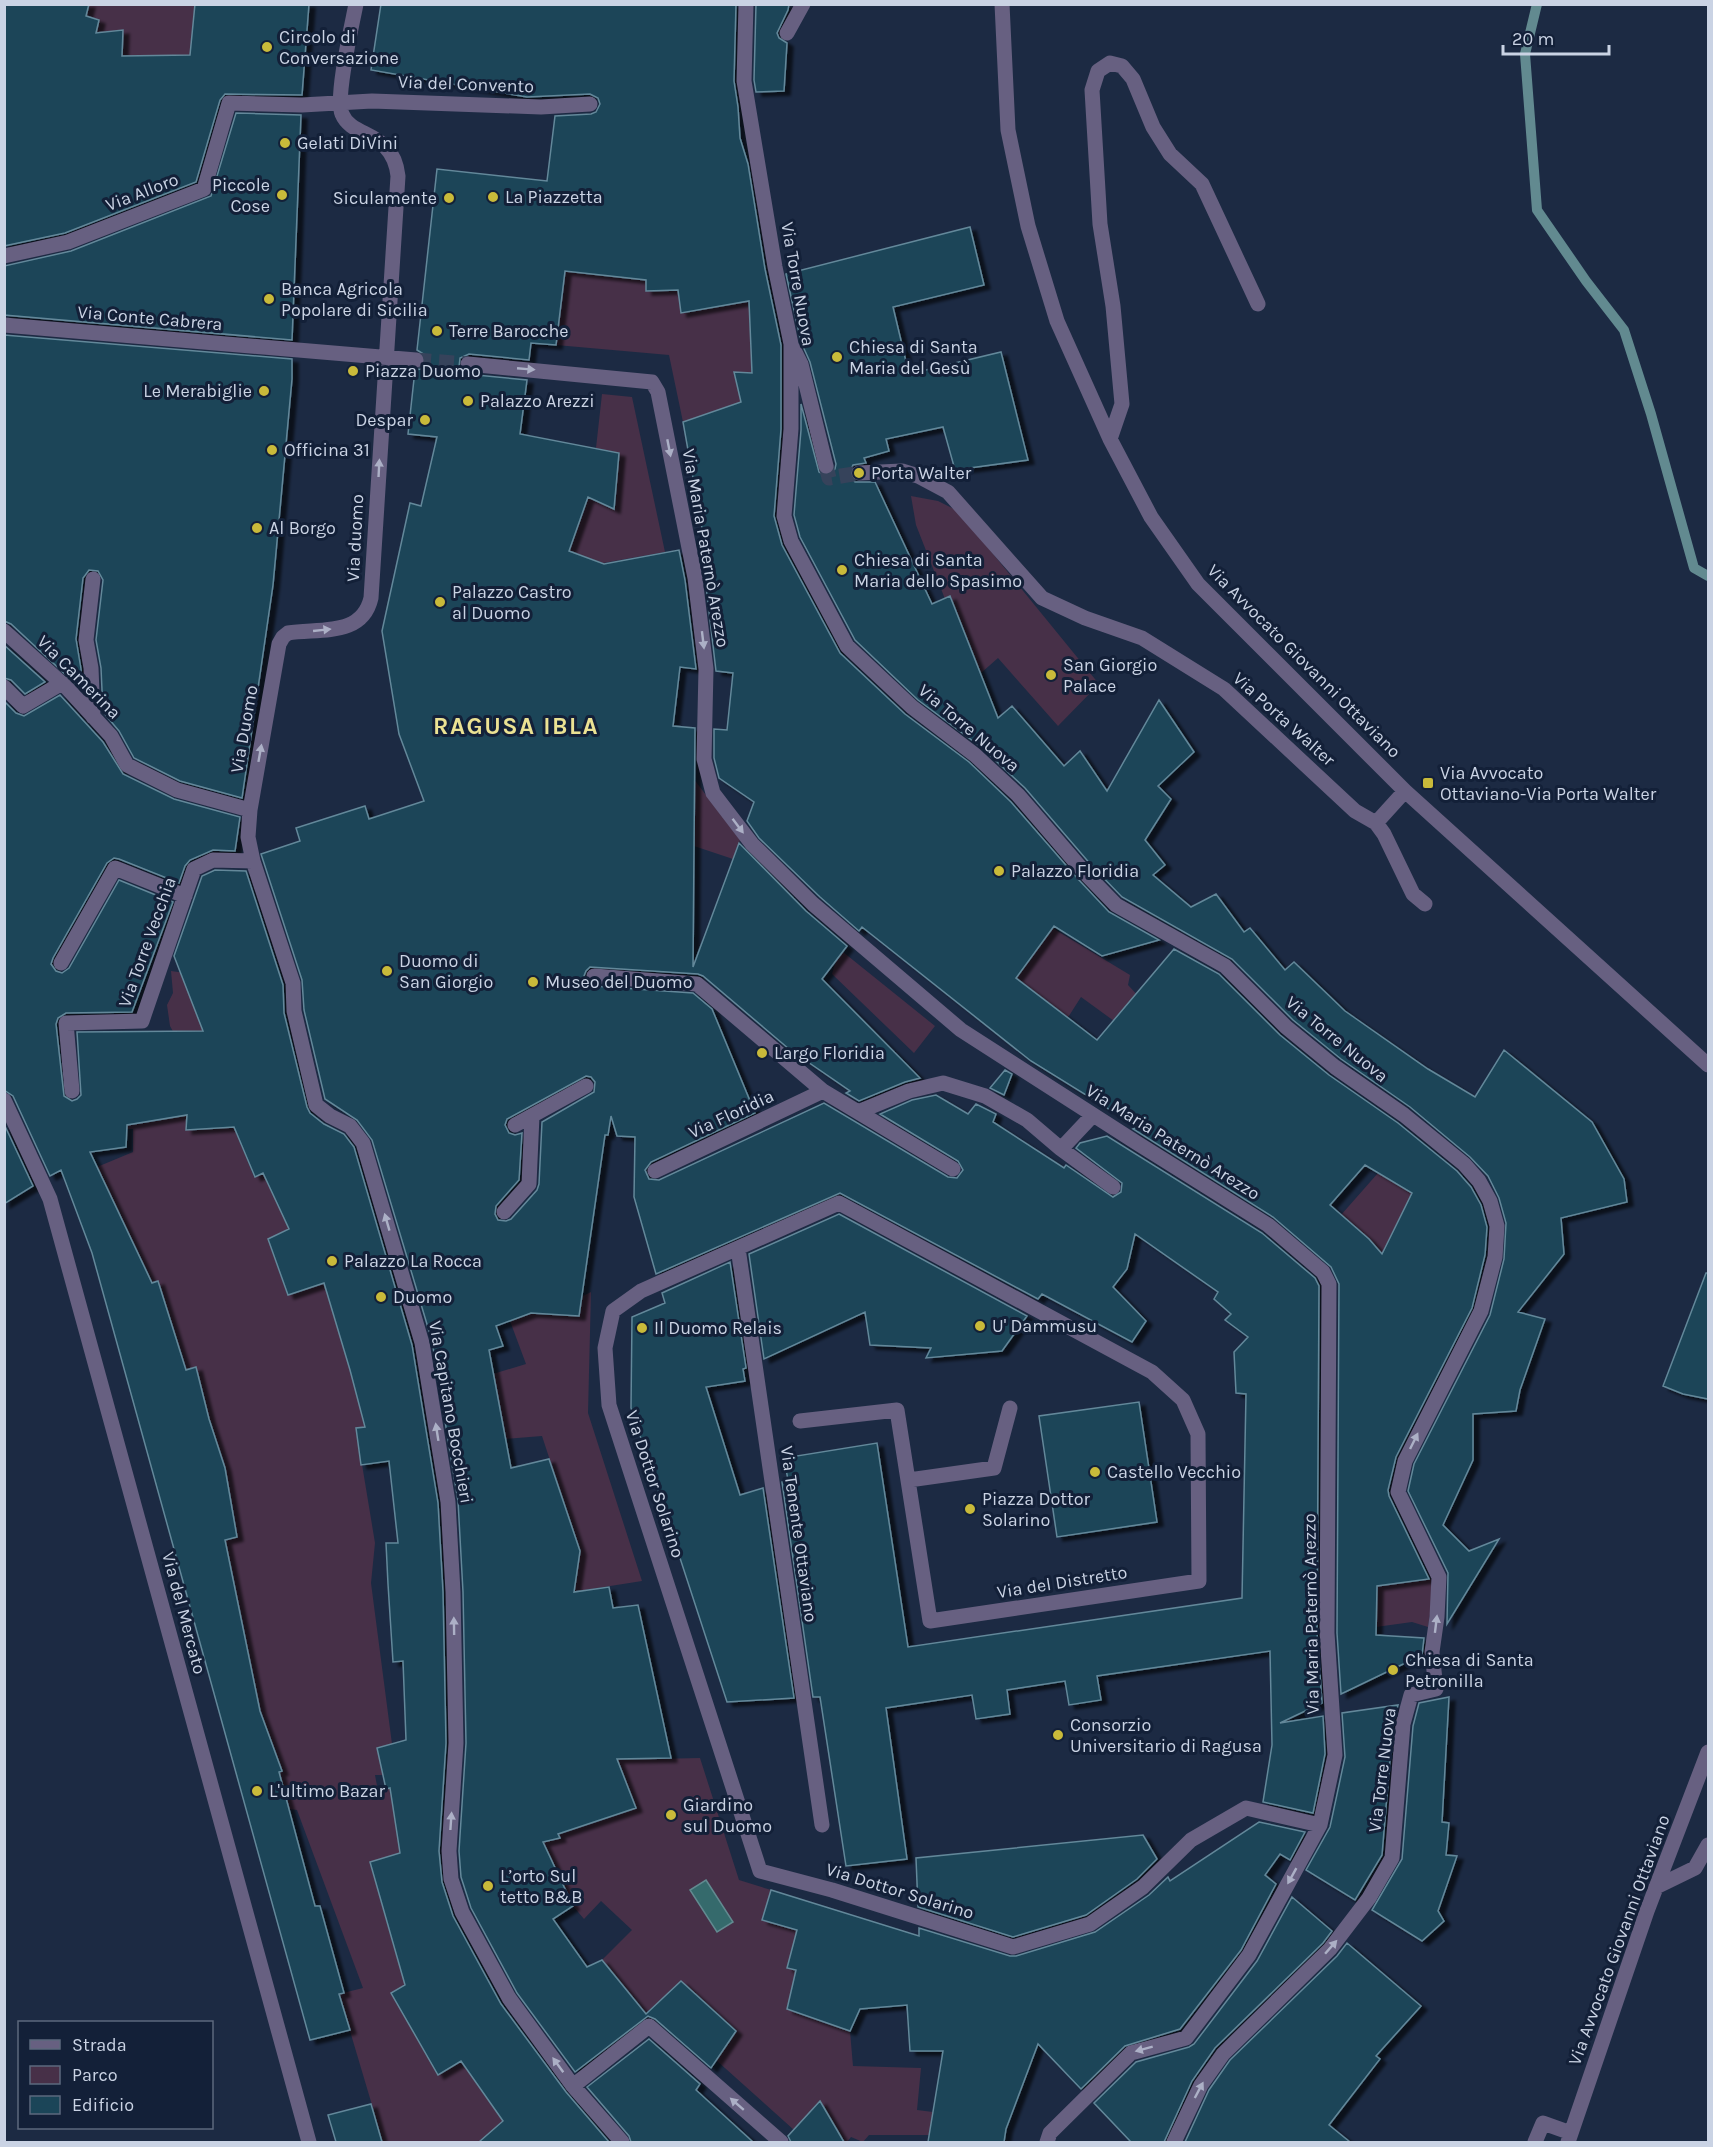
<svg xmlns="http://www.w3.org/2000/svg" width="1713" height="2147" font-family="Karla,sans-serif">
	<defs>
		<filter id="shadow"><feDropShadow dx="6" dy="4" stdDeviation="1.5" flood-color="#0009"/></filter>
	</defs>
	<rect width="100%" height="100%" fill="#1c2a43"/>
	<path fill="#473048" d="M89,5H195L227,64L148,72L145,56H122L123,30L96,33L86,16Z
		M647,257L646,291L678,290L681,313L718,306L742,283L749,308L752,373H734L741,402L683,422L669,355L556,345L561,301L508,265L620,277Z
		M602,394L632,397L665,552L603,563L569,551L588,497L615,509L619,453L596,448Z
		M911,496L938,501L958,511L1099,684L1058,726L998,658L981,673L951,597L945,599L916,525Z
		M687,770L740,840L733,859L694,846V806Z
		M1039,920L1130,975L1128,985L1141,999L1114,1021L1081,997L1067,1019L1006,992L1026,965Z
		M843,952L935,1026L914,1053L832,974L836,961Z
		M171,971L192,974L208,1044L182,1048L170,1026L167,1005L173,993Z
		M127,1089L187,1115L186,1130L232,1123L254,1177L263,1173L289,1229L268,1239L287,1294L324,1283L350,1370L365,1427L356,1428L375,1543L371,1583L392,1744L377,1748L383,1775H375L378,1791L390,1788L401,1853L370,1863L398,1962L461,2061L503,2121L479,2142H383L339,1994L363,1988L297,1810L289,1809L267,1776L282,1770L260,1711L217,1543L237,1537L225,1468L209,1419L196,1367L186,1370L157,1282L145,1285L97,1167L133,1152V1129H126Z
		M1378,1173L1412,1193L1398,1274L1369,1239L1341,1215Z
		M528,1259L537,1314L579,1316L583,1296L591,1292L588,1413L642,1581L566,1593C570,1578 578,1567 580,1552H528L570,1521L542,1436L505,1439L493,1374L526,1364L510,1321Z
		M1431,1579L1433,1594L1428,1627L1412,1622L1376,1627L1378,1585Z
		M653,1733L655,1759L700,1758L739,1880L771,1890L789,1927L797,1898L805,1901L787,1968L796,1970L787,2009L850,2031L853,2066L921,2068L917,2110L933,2112L929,2135H869L863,2142L851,2137L847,2142H833L840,2134L820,2101L794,2130L716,2060L736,2030L681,1981L655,2006L632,2023L614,1994L623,1985L602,1960L632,1930L601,1901L584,1919L573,1906L556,1870L536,1843L559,1838L553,1811L618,1762L616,1735Z"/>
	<path fill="#356a6c" stroke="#628a90" stroke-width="1.5" d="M706,1880L733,1922L717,1932L690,1890Z"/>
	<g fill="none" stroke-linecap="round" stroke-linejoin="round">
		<path stroke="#628a90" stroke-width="10" d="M1537,4L1525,54L1537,210L1586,281L1624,330L1651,414L1694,568L1708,576"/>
	</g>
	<path fill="#1b4558" stroke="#63889a" stroke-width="1.5" fill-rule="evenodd" filter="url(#shadow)" d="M4,4H89L86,16L99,20L96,33L123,30L122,56L190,55L195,4H309L302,95L225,94L220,100L196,182L65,233L4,246Z
		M381,4H736L734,81L738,107L740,138L748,164L765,269L781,345V429L774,516L782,545L840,653L905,714L969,762L1011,802L1078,879L1109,912L1159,940L1102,956L1054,926L1016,978L1097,1040L1174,949L1219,974L1280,1035L1329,1075L1398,1123L1457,1171L1471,1187L1481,1205L1487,1227L1485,1255L1472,1308L1396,1457L1388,1490L1389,1496L1429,1579L1377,1586L1376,1635L1424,1638L1422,1655L1341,1694L1337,1633L1339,1284L1331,1267L1273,1217L1133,1129L1138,1127L1031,1061L862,927L859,931L820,897L759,838L747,821L754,802L719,778L714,758V729L727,730L733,673L716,671L705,577L699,546L705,545L683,422L741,402L734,372L752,373L749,301L681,313L678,290L646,291V280L565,271L556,345L531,343L529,360L469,354L460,358L459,367L466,374L527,380L520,434L619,453L614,509L588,497L569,551L604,564L679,550L685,580L696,669L680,667L673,726L695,728L693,967L739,843L806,911L847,946L822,979L920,1078L905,1082L859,1101L846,1093L850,1091L789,1049L703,976L698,974L590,967L586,971L584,976L588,984L593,986L693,993L712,1009L755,1113L651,1162L645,1170L649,1179L659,1180L824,1103L948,1177L957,1178L963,1170L958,1161L880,1114L912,1100L936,1095L968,1114L976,1104L996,1114L993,1122L1064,1168L1066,1165L1113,1197L1121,1192L1122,1183L1076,1148L1080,1143L1107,1136L1262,1233L1315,1278L1319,1286L1317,1633L1322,1703L1280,1723L1323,1716L1325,1754L1313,1813L1263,1802L1272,1745L1270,1651L1097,1676L1101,1700L1069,1705L1065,1681L1007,1690L1010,1714L976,1719L972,1695L886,1708L907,1859L846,1866L820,1697H813L782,1482L788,1480L784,1458L877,1443L908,1647L1242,1598L1246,1394L1236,1393L1234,1352L1248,1337L1225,1320L1231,1314L1214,1299L1218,1292L1135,1234L1127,1269L1113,1287L1146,1321L1132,1342L1042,1294L1038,1299L840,1193L656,1274L634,1197L635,1137L617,1136L611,1116L608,1135H605L579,1316L531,1313L496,1326L503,1346L489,1350L511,1468L549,1459L580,1551L574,1592L609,1587L613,1608L638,1605L671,1758L617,1759L636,1808L558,1834L560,1838L543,1842L573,1906L553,1919L587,1967L602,1960L646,2014L681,1981L736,2031L711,2068L655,2019L648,2016L575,2072L517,1993L471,1908L461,1877L459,1851L466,1743L463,1592L458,1501L432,1341L372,1140L357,1120L325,1099L304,1010L302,980L261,854L300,841L296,828L365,806L369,819L424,801L399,734L382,631L410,503L421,506L437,437L408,434L415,370L421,369L426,361L425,355L417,350L437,169L547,181L555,116L591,114L596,112L600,104L598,98L590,94L527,97L371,70ZM586,1076L591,1077L595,1082L594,1092L542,1122L539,1184L537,1190L511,1219L506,1221L498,1220L495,1214L496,1206L519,1180L522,1133L515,1135L509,1133L505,1125L507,1119ZM1365,1165L1412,1193L1382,1254L1369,1239L1330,1205Z
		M756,4H789L788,10L777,33L779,38L787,43L784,91L756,92L754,80Z
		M236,113L301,115L292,340L4,315V266L71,251L211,196Z
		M970,227L984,285L893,307L909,374L1001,352L1028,460L955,470L943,427L886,439L889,451L864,458L866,463L853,465L849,474L855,482H875L932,604L950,596L998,718L1012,706L1064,766L1080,751L1107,791L1159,700L1194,752L1158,786L1171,799L1145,840L1165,865L1153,875L1191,907L1216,894L1244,932L1250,928L1285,970L1294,962L1345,1011L1428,1069L1475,1097L1504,1050L1592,1122L1624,1179L1627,1202L1561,1218L1564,1254L1518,1312L1545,1319L1520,1390L1516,1411L1473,1414V1460L1443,1525L1469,1551L1499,1539L1447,1624L1448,1573L1408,1491L1414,1464L1490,1315L1504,1259L1506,1223L1499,1198L1488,1176L1470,1157L1410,1107L1341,1059L1293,1020L1232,959L1122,897L1092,866L1025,788L981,747L918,700L855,640L800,537L794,515L801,430V404L819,472L824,475H829L835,469L836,464L810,362L801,342L786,274Z
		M4,335L292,359V379L273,585L242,798L180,781L134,758L119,731L103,712L101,668L96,640L103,580L98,571L89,570L83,578L76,639L81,669L82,690L11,624L4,621Z
		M4,645L45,682L25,694L11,680L4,678Z
		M60,695L103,742L123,774L174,799L240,817L235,851L213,850L190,860L185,866L179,883L119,859L114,858L107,863L53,958L51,964L56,971L62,973L69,968L119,880L173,902L132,1012L66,1013L58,1018L56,1024L64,1096L72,1101L77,1099L81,1095L77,1032L203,1031L174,956L202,876L215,870L246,871L283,985L284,1013L307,1107L310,1113L324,1124L344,1134L354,1147L412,1345L438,1503L443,1592L446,1743L439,1851L442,1882L453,1916L501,2004L566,2092L609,2142H479L503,2121L461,2061L438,2075L391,1993L405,1985L370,1862L400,1853L390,1788L386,1789L377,1748L406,1740L403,1661L393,1662L388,1584L386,1543H398L389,1461L361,1465L356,1428L365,1427L350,1370L324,1283L288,1295L268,1239L289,1229L263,1173L255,1177L234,1127L186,1130L187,1115L127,1125L126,1147L90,1152L152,1283L158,1281L186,1370L196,1367L209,1419L225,1468L237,1537L225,1540L260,1711L282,1771L279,1772L315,1906H320L344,1993L339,1994L350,2030L310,2040L92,1253L61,1170L50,1176L13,1096L4,1090V701L16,713L24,716Z
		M1005,1070L1012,1074L1004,1095L990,1088Z
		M4,1124L33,1186L4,1204Z
		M839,1214L1027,1316L1002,1351L926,1358L931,1348L870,1345L865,1312L764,1359L749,1254Z
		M730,1262L746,1368L743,1369L745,1381L706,1387L740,1495L763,1488L794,1698L727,1702L631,1408L632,1317L665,1303L662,1293Z
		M1706,1273H1708V1399L1683,1394L1663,1386Z
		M1139,1402L1157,1522L1057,1537L1039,1416Z
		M1449,1697L1442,1822L1449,1823L1446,1855L1457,1856L1438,1911L1444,1921L1422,1941L1372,1910L1402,1859L1413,1726L1419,1703Z
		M1398,1705L1393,1723L1382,1855L1355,1900L1306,1870L1330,1827L1345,1757L1342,1713Z
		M1259,1822L1305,1832L1290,1860L1280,1854L1265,1875L1276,1884L1241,1950L1180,2029L1125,2046L1081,2089L1038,2044L1006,2129L1004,2142H928L943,2051H910L907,2005L860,2009L850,2031L787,2009L796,1970L787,1968L797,1930L762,1920L771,1890L919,1936V1928L1010,1956H1016L1095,1932L1149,1895L1168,1877L1170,1881Z
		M1143,1835L1157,1859L1137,1879L1086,1915L1013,1937L918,1907L916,1858Z
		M1292,1897L1332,1931L1323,1943L1215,2048L1192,2081L1164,2142H1131L1094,2103L1136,2062L1189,2047L1194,2044L1257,1961Z
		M1347,1943L1421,2006L1376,2056L1380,2059L1329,2125L1350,2142H1185L1209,2090L1230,2060L1337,1956Z
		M649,2039L700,2084L696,2090L753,2142H631L629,2136L587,2087Z
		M820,2101L844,2142H791L788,2136Z
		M371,2104L382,2142H336L328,2115Z"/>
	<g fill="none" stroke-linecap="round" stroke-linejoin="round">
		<path stroke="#36435b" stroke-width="15" stroke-dasharray="15 8" stroke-linecap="butt" d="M416,360L468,364
			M826,466L829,478L859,473"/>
		<path stroke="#676081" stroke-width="15" d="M356,4C352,25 335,97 342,114C352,139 393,130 398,176L371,598C362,637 320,628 288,633L283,637L279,644L250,810L248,837L253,861L293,983L294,1011L316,1105L330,1116L350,1126L363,1143L422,1343L448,1502L453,1592L456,1743L449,1851L451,1879L462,1912L509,1998L573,2086L622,2142
			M746,4L744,81L775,267L791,344V429L784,516L791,541L847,646L912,707L975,755L1018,795L1085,873L1116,905L1225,966L1286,1027L1335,1067L1404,1115L1464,1164L1479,1181L1490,1201L1497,1226L1495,1257L1481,1311L1405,1461L1398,1492L1439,1577L1437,1617L1432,1652L1436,1689L1411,1695L1403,1724L1392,1858L1369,1898L1330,1949L1223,2054L1201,2085L1174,2142
			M1002,4L1008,130L1028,226L1057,321L1110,439L1151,517L1198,584L1405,791L1708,1065
			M787,33L803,4
			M4,256L68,242L204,189L229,103L302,105L372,101L541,107L590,104
			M4,325L416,360
			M793,348L801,364L826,466
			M468,364L652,382L658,392L695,578L706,669L704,759L713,793L752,844L813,904L961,1030L1137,1143L1268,1225L1323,1272L1329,1284L1327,1633L1335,1755L1320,1825L1249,1955L1186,2038L1131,2053L1050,2133L1047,2142
			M1110,439L1122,404L1113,306L1100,224L1092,90L1098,71L1110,63L1122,66L1133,79L1153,127L1170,154L1202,184L1258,304
			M859,473L902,471L918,476L948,492L1042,598L1085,618L1142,638L1224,689L1355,811L1376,823L1405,791
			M93,579L86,640L91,668L93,717
			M4,631L67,688L111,736L127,765L177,790L250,810
			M4,687L23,706L62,683
			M1376,823L1384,834L1413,894L1425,904
			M61,963L115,868L185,896
			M594,976L697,984L823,1091L953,1169
			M72,1091L66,1023L142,1021L194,869L213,860L253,861
			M4,1100L50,1199L309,2142
			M858,1112L909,1091L943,1083L985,1096L1027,1120L1061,1149L1093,1115
			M515,1125L586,1086
			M1061,1149L1113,1187
			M655,1171L823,1091
			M504,1212L529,1184L532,1116
			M738,1248L822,1825
			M800,1421L897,1410L930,1621L1199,1581L1198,1434L1183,1400L1152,1372L839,1203L641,1291L613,1311L605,1348L609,1405L760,1871L832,1890L1013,1947L1090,1924L1143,1887L1191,1840L1246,1808L1320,1825
			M909,1480L994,1468L1010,1408
			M1656,1887L1695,1868L1708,1845
			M573,2086L649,2026L781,2142
			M1535,2142L1543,2123L1571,2133
			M1568,2142L1647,1911L1708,1752"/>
	</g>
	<defs><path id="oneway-solid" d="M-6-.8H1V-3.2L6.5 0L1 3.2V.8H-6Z" transform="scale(1.5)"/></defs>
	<g fill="#acb0c6">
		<use href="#oneway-solid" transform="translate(526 369) rotate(5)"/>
		<use href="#oneway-solid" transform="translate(669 448) rotate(79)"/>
		<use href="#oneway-solid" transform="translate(379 468) rotate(-87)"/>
		<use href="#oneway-solid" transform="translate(322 630) rotate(-6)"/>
		<use href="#oneway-solid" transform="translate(703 640) rotate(83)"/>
		<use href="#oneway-solid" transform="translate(260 753) rotate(-80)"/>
		<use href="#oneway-solid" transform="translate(738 826) rotate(53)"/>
		<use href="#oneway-solid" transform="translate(387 1222) rotate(-106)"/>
		<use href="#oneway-solid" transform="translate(437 1432) rotate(-99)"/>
		<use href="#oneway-solid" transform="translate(1414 1441) rotate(-64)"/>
		<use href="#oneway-solid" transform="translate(1436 1624) rotate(-83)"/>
		<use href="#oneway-solid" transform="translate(454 1626) rotate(-91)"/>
		<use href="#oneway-solid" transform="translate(451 1821) rotate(-86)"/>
		<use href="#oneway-solid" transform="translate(1292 1876) rotate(119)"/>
		<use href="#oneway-solid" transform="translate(1331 1947) rotate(-49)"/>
		<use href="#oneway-solid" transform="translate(1144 2049) rotate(165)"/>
		<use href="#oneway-solid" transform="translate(558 2065) rotate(-126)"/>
		<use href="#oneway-solid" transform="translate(1199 2090) rotate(-62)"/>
		<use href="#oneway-solid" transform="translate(737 2104) rotate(-139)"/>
	</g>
	<g fill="#c9ba3a" stroke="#132038" stroke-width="2">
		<circle cx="267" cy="47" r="6"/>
		<circle cx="285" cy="143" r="6"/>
		<circle cx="282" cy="195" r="6"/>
		<circle cx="493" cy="197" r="6"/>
		<circle cx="449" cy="198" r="6"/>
		<circle cx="269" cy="299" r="6"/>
		<circle cx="437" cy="331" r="6"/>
		<circle cx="837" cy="357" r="6"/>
		<circle cx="353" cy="371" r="6"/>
		<circle cx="264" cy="391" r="6"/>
		<circle cx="468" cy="401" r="6"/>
		<circle cx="425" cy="420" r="6"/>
		<circle cx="272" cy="450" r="6"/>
		<circle cx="859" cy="473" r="6"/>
		<circle cx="257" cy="528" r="6"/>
		<circle cx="842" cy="570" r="6"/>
		<circle cx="440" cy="602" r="6"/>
		<circle cx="1051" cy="675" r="6"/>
		<rect x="1422" y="777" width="12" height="12" rx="3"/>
		<circle cx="999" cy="871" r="6"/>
		<circle cx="387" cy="971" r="6"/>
		<circle cx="533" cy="982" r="6"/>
		<circle cx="762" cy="1053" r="6"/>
		<circle cx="332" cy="1261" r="6"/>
		<circle cx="381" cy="1297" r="6"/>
		<circle cx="980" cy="1326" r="6"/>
		<circle cx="642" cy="1328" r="6"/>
		<circle cx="1095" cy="1472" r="6"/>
		<circle cx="970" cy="1509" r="6"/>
		<circle cx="1393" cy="1670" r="6"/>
		<circle cx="1058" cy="1735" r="6"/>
		<circle cx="257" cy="1791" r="6"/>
		<circle cx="671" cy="1815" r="6"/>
		<circle cx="488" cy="1886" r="6"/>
	</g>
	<g text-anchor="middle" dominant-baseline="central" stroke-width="6" stroke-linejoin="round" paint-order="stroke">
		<g font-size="18" fill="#cad3e4" stroke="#132038" text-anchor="start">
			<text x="279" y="37">Circolo di<tspan x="279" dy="21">Conversazione</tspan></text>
			<text x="297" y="143">Gelati DiVini</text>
			<text x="270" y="185" text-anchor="end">Piccole<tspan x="270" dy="21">Cose</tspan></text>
			<text x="505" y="197">La Piazzetta</text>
			<text x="437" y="198" text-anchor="end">Siculamente</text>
			<text x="281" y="289">Banca Agricola<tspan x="281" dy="21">Popolare di Sicilia</tspan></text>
			<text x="449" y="331">Terre Barocche</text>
			<text x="849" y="347">Chiesa di Santa<tspan x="849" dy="21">Maria del Gesù</tspan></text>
			<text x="365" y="371">Piazza Duomo</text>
			<text x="252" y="391" text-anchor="end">Le Merabiglie</text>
			<text x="480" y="401">Palazzo Arezzi</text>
			<text x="413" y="420" text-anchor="end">Despar</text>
			<text x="284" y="450">Officina 31</text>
			<text x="871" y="473">Porta Walter</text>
			<text x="269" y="528">Al Borgo</text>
			<text x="854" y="560">Chiesa di Santa<tspan x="854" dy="21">Maria dello Spasimo</tspan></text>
			<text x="452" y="592">Palazzo Castro<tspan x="452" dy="21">al Duomo</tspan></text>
			<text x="1063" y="665">San Giorgio<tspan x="1063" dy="21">Palace</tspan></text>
			<text x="1440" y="773">Via Avvocato<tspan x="1440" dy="21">Ottaviano-Via Porta Walter</tspan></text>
			<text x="1011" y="871">Palazzo Floridia</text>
			<text x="399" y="961">Duomo di<tspan x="399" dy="21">San Giorgio</tspan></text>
			<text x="545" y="982">Museo del Duomo</text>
			<text x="774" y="1053">Largo Floridia</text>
			<text x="344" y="1261">Palazzo La Rocca</text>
			<text x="393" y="1297">Duomo</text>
			<text x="992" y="1326">U' Dammusu</text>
			<text x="654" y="1328">Il Duomo Relais</text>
			<text x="1107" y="1472">Castello Vecchio</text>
			<text x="982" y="1499">Piazza Dottor<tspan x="982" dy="21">Solarino</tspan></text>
			<text x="1405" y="1660">Chiesa di Santa<tspan x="1405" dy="21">Petronilla</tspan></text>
			<text x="1070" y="1725">Consorzio<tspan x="1070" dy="21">Universitario di Ragusa</tspan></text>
			<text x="269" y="1791">L'ultimo Bazar</text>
			<text x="683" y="1805">Giardino<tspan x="683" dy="21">sul Duomo</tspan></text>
			<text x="500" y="1876">L’orto Sul<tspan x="500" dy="21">tetto B&amp;B</tspan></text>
		</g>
		<g font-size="18" fill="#cad3e4" stroke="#132038">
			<text transform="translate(466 84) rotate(2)">Via del Convento</text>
			<text transform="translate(142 192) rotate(-21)">Via Alloro</text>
			<text transform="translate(798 284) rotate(80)">Via Torre Nuova</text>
			<text transform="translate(150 318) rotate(5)">Via Conte Cabrera</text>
			<text transform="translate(355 538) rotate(-87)">Via duomo</text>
			<text transform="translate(706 548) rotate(80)">Via Maria Paternò Arezzo</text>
			<text transform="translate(1304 661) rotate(45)">Via Avvocato Giovanni Ottaviano</text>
			<text transform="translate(79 677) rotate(45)">Via Camerina</text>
			<text transform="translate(1284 719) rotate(42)">Via Porta Walter</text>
			<text transform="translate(969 728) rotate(40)">Via Torre Nuova</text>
			<text transform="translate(244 729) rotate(-80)">Via Duomo</text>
			<text transform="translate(147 942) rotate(-70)">Via Torre Vecchia</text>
			<text transform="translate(1337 1039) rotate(39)">Via Torre Nuova</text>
			<text transform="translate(731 1114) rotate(-25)">Via Floridia</text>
			<text transform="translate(1173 1142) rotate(32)">Via Maria Paternò Arezzo</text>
			<text transform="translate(451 1412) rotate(80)">Via Capitano Bocchieri</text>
			<text transform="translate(655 1484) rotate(72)">Via Dottor Solarino</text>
			<text transform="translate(799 1534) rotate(82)">Via Tenente Ottaviano</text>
			<text transform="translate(1062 1582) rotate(-9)">Via del Distretto</text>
			<text transform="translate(184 1613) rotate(75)">Via del Mercato</text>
			<text transform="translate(1311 1614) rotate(-91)">Via Maria Paternò Arezzo</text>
			<text transform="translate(1382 1770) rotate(-83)">Via Torre Nuova</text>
			<text transform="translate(900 1891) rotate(17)">Via Dottor Solarino</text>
			<text transform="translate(1619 1940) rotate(-70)">Via Avvocato Giovanni Ottaviano</text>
		</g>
		<g font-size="24" font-weight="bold" letter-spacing="1.5" fill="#ebe293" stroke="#132038">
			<text x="516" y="726">RAGUSA IBLA</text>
		</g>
	</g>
	<rect width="1713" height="2147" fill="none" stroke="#cad3e4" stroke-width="12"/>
	<rect x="18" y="2021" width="195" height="108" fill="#132038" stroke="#5c687d" stroke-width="1.5"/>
	<rect x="30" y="2040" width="30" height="9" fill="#676081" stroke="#5c687d" stroke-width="1.5"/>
	<text x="72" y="2051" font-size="18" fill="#cad3e4">Strada</text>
	<rect x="30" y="2066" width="30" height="18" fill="#473048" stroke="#5c687d" stroke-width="1.5"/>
	<text x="72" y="2081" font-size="18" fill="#cad3e4">Parco</text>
	<rect x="30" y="2096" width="30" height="18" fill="#1b4558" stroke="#5c687d" stroke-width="1.5"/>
	<text x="72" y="2111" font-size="18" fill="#cad3e4">Edificio</text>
	<path d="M1503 45v9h106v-9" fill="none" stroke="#cad3e4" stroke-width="3"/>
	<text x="1512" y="45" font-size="18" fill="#cad3e4" stroke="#132038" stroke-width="4.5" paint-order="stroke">20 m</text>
</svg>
